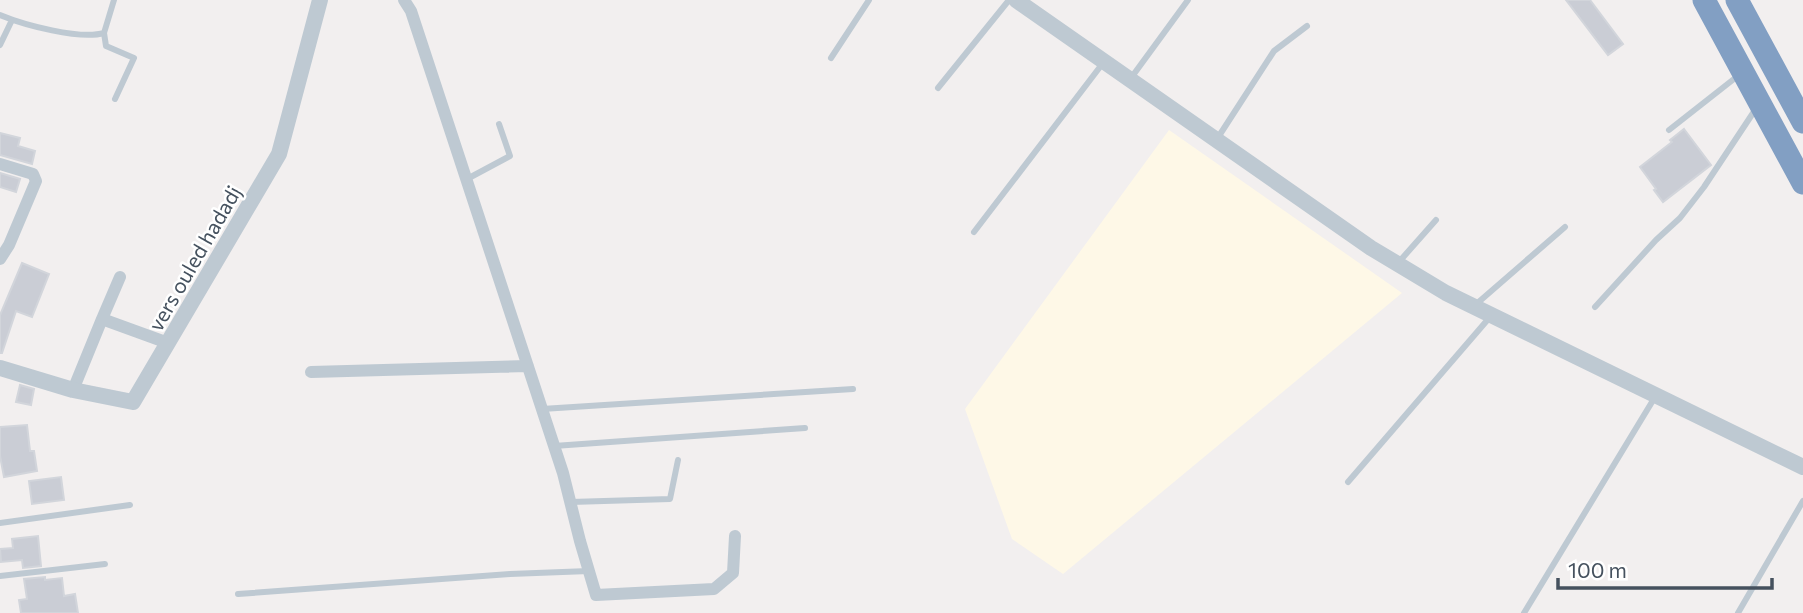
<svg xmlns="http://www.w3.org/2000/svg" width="1803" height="613" font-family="Commissioner,sans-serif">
	<rect width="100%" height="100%" fill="#f2efef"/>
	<path fill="#fef8e7" d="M1169,130L1402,293L1063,574L1012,539L965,409Z"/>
	<path fill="#cacdd5" stroke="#d2d5db" stroke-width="2" d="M1566,0H1590L1623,44L1608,55Z
		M1684,129L1711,165L1663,202L1654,190L1656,189L1640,167L1672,142L1670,140Z
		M0,133L20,138L18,146L35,151L32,164L0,155Z
		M0,173L20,179L16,192L0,187Z
		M22,263L49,274L32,317L16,311L2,353H0V315Z
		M20,385L34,389L31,405L16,402Z
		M27,425L30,451H34L37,471L4,477L0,456V427Z
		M61,477L64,500L32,504L29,481Z
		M38,536L41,566L23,568L22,560L1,562L0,549L13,548L12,539Z
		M45,577V580L62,578L64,596L75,594L78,613H21L19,600L27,599L24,579Z"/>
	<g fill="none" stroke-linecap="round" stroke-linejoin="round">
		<path stroke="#bec9d2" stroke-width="6" d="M0,15C24,25 80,40 104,33L114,0
			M104,33L106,46L134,58L115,99
			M0,45L12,20
			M831,58L869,0
			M1131,78L1188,0
			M938,88L1009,0
			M1669,130L1739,75
			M1217,139L1274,51L1307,26
			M467,179L510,156L499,124
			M974,232L1103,63
			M1398,263L1436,220
			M1474,306L1565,227
			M1595,307L1656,240L1680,218L1704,187L1757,107
			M542,409L853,389
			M554,446L805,428
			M1348,482L1490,317
			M571,502L670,499L678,460
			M0,523L130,505
			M0,576L105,564
			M238,594L510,574L589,571
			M1524,613L1655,397
			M1738,613L1803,501"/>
		<path stroke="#bec9d2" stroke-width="12" d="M404,0L411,11L563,473L580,541L596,595L714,589L733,573L735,536
			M0,164L33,174L36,181L9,245L0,259
			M102,319L120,277
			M311,372L528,366
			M73,390L102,319L168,343"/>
		<path stroke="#bec9d2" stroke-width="16" d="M1016,0L1371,248L1446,293L1803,467
			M0,368L73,390L133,402L279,154L320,0"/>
		<path stroke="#829fc3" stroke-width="23" d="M1704,0L1803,183
			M1737,0L1803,122"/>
	</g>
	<g text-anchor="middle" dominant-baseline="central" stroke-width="5" stroke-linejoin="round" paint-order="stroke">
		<g font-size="21" fill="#45515e" stroke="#fff">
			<text transform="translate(194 258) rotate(-60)">vers ouled hadadj</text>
		</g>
	</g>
	<path d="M1558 578v10h214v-10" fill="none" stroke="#45515e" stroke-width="3.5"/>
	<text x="1568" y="578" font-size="21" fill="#45515e" stroke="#ffffff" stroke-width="5" paint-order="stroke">100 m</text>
</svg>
